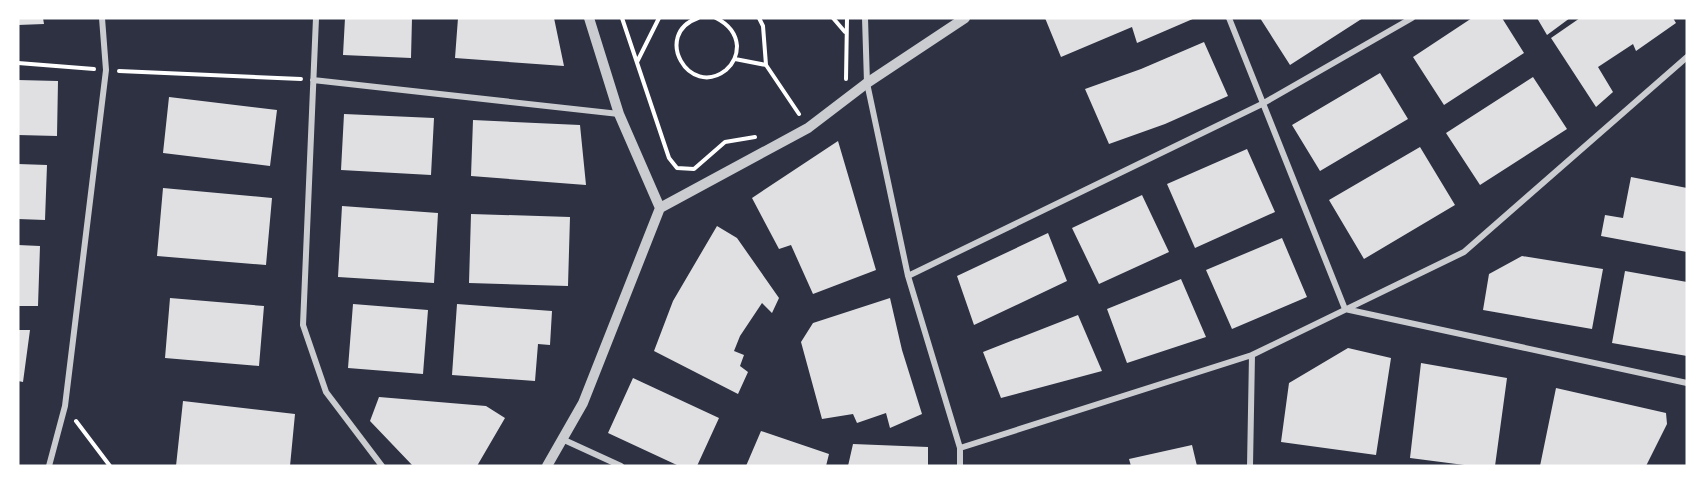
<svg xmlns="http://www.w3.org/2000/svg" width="1705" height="484" font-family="'Fira Sans Condensed',sans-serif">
	<rect width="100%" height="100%" fill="#2d3142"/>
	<path fill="#e0e0e3" d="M18,18H43L44,24L18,25Z
		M345,18H412L411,58L343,55Z
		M458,18H554L564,66L455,58Z
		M1045,18H1195L1137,43L1132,27L1061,57Z
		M1260,18H1363L1290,65Z
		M1472,18H1502L1524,53L1444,105L1413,57Z
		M1537,18H1570L1547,35Z
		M1580,18H1673L1676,23L1636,51L1633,44L1598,67L1613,92L1596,107L1551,38Z
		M1204,42L1228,96L1165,124L1109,144L1085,89L1141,69Z
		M1380,73L1408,119L1320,171L1292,125Z
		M1533,77L1567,129L1480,185L1446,133Z
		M18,80L58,81L57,136L18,135Z
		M169,97L277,110L270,166L163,153Z
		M344,114L434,118L431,175L341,170Z
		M473,120L580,125L586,185L471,176Z
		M838,141L876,270L813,294L791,245L779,249L752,198Z
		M1420,147L1455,205L1364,259L1329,200Z
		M1247,149L1275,212L1195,248L1167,184Z
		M18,164L47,165L45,220L18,219Z
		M1631,177L1687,188V252L1601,236L1605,215L1623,218Z
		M163,188L272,198L266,265L157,256Z
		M1142,195L1169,252L1099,284L1072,228Z
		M342,206L438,213L434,283L338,277Z
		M471,214L570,217L568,286L469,283Z
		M717,226L737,238L779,298L772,313L762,303L740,336L734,351L744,355L740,366L748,372L738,394L654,351L673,301Z
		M1048,233L1067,281L974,325L957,276Z
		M1282,238L1307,297L1232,329L1206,270Z
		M18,245L40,246L38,306H18Z
		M1522,256L1603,269L1592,329L1483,310L1489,274Z
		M1625,271L1687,282V356L1612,343Z
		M1181,279L1206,337L1127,363L1107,309Z
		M170,298L264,306L259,366L165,358Z
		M890,298L902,350L922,414L890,428L886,413L857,423L853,414L822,419L801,342L813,323Z
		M353,304L428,310L423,374L348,368Z
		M457,304L552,311L550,345L538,344L535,381L452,375Z
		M1078,315L1102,371L1001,398L983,352Z
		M18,330H30L23,382L18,381Z
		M1348,348L1391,358L1376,455L1281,442L1289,383Z
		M1421,363L1507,378L1495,466H1472L1410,458Z
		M633,378L719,418L697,466H679L608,433Z
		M1556,388L1666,413L1667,424L1646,466H1540Z
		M379,397L486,406L505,418L477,466H413L370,421Z
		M183,401L295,414L290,466H176Z
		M761,431L829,454L826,466H746Z
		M853,444L928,447V466H848Z
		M1192,445L1197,466H1131L1129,459Z"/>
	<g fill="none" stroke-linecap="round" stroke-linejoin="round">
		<path stroke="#fff" stroke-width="4" d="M622,18L669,158L677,168L694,169L725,142L755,137
			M698,18C652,34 689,99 726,70C733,64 737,55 737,46C736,32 728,24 716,18
			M759,18L763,26L766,65L799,114
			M833,18L845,32
			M735,59L766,65
			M637,62L659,18
			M18,63L94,69
			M119,71L301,79
			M846,79L847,18
			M76,421L110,466"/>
		<path stroke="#caccd0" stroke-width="6" d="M316,18L303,325L326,392L382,466
			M865,18L867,83L908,276L960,448V466
			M1229,18L1345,309L1687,383
			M313,80L619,114
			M908,276L1262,104L1412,18
			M562,439L621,466
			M960,448L1252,355L1464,252L1687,57
			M49,466L65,406L106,70L102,18
			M1250,466L1252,355"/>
		<path stroke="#caccd0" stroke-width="10" d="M589,18L619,114L660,208
			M547,466L583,403L660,208L808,128L867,83L965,18"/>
	</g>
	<rect width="1705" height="484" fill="none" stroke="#ffffff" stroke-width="39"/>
</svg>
